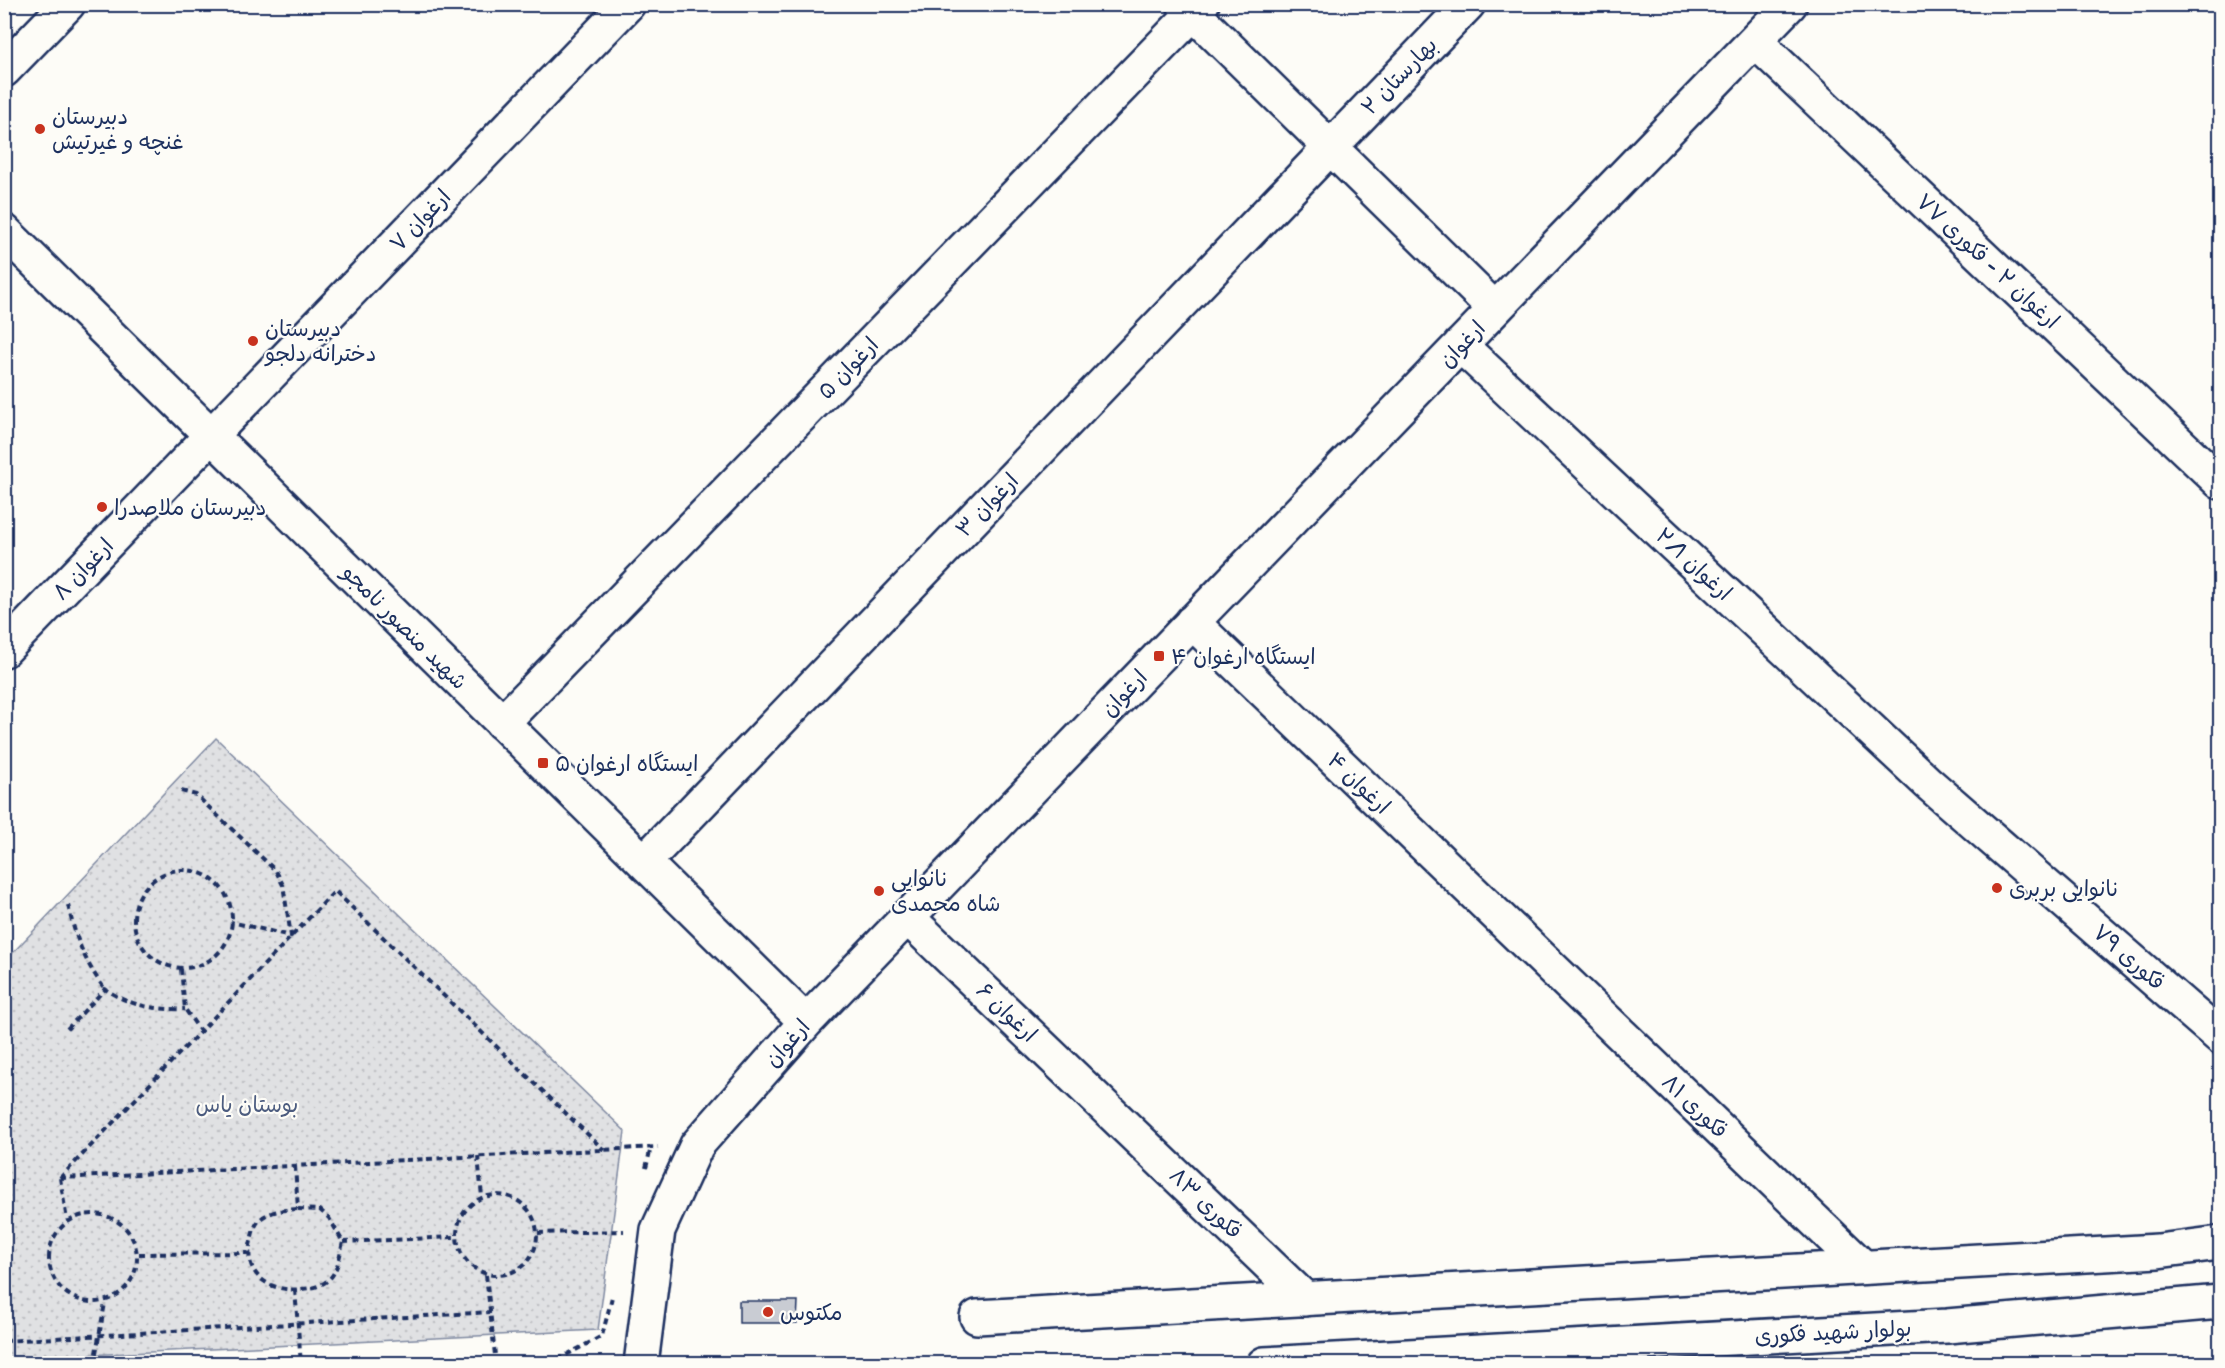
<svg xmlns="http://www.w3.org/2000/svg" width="2225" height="1368" font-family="Sriracha,'Playpen Sans Arabic',sans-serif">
	<defs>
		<pattern id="grass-dots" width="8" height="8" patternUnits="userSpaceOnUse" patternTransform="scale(1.5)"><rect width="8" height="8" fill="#e0e1e3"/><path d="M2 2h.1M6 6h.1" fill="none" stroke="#c0c1c5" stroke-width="1.8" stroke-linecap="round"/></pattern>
	</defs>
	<rect width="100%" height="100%" fill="#fdfcf7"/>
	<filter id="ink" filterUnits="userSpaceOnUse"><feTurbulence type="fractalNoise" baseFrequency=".0167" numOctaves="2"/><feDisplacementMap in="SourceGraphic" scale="12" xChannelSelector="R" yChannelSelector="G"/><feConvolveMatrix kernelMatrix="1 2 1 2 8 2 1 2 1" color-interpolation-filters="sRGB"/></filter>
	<g filter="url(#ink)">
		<path fill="url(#grass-dots)" stroke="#7e88a0" stroke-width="1.5" d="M216,738L625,1131L598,1330L5,1359V961Z"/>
		<path fill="#c9ccd3" stroke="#1b2f5e" stroke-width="1.5" d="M739,1301H798L797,1323H739Z"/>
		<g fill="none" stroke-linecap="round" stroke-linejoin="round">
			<g stroke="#1b2f5e" stroke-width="38">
				<path id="minor" d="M1184,4L1495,309
					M1755,41L2220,482
					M4,70L68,4
					M4,231L806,1022
					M1460,345L1928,783L2220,1037
					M1192,622L1863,1267
					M4,650L628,4
					M502,723L1202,4
					M644,862L1468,4
					M907,917L1305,1299
					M977,1317L2158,1251L2220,1243
					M641,1364L658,1230L697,1145L806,1022L1790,4"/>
			</g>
			<g stroke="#1b2f5e" stroke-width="38">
				<path id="major" d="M1264,1364L1947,1326L2220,1302"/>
			</g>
			<path stroke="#1b2f5e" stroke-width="4" stroke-dasharray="6 4.5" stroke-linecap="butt" d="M181,791L196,795L276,871L283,885L291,936L231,922
				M134 919a49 49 0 1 1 98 0a49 49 0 1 1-98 0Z
				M68,905C75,937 85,963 105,989
				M181,969L185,1009L200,1031
				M67,1029L105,989C130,1006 155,1010 185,1009
				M478,1156L482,1197
				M295,1166L298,1209
				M646,1168L651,1147
				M60,1178L335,891L604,1150
				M60,1178L658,1147
				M60,1178L67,1220
				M457 1235a40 40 0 1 1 80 0a40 40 0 1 1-80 0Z
				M298,1209L320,1210L329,1218L343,1242C340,1254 338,1272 328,1280C320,1287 312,1288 302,1289C271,1293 242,1275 251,1241C253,1231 255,1223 263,1217C274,1210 286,1210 298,1209Z
				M49 1258a44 44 0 1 1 88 0a44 44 0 1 1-88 0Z
				M538,1233L624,1231
				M343,1242L456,1237
				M139,1254L248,1253
				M486,1275L496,1364
				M295,1290L301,1364
				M4,1341L491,1312
				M94,1364L105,1303
				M505,1364L555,1361L602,1336L612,1297"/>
			<use href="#minor" stroke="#fdfcf7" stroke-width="33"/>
			<use href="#major" stroke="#fdfcf7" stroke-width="33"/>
		</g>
	</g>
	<g fill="#c8321e" stroke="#fdfcf7" stroke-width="2">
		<circle cx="40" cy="129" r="6"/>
		<circle cx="253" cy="341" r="6"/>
		<circle cx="102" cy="507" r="6"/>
		<rect x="1153" y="650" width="12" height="12" rx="3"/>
		<rect x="537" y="757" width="12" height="12" rx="3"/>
		<circle cx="1997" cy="888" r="6"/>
		<circle cx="879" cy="891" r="6"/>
		<circle cx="768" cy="1312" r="6"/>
	</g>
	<g text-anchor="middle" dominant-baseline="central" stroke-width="4.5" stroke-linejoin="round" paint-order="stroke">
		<g font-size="22" fill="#1b2f5e" stroke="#fdfcf7">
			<text transform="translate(1399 76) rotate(-46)">بهارستان ۲</text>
			<text transform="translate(420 220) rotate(-46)">ارغوان ۷</text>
			<text transform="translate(1988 261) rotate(43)">ارغوان ۲ - فکوری ۷۷</text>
			<text transform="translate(1462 344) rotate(-46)">ارغوان</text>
			<text transform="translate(848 368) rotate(-46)">ارغوان ۵</text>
			<text transform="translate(987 505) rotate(-46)">ارغوان ۳</text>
			<text transform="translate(1694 564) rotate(43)">ارغوان ۲/۱</text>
			<text transform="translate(83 569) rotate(-46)">ارغوان ۸</text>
			<text transform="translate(405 627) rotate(45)">شهید منصور نامجو</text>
			<text transform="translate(1124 693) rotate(-46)">ارغوان</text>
			<text transform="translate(1359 783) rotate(44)">ارغوان ۴</text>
			<text transform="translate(2129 957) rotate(41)">فکوری ۷۹</text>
			<text transform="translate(1007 1012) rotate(44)">ارغوان ۶</text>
			<text transform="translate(787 1043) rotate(-48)">ارغوان</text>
			<text transform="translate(1695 1106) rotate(44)">فکوری ۸۱</text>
			<text transform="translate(1206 1203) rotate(44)">فکوری ۸۳</text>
			<text transform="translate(1833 1332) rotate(-3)">بولوار شهید فکوری</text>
		</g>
		<g font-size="22" fill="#1b2f5e" stroke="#fdfcf7" text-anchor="start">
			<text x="52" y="116">دبیرستان<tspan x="52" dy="25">غنچه و غیرتیش</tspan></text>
			<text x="265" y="328">دبیرستان<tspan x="265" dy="25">دخترانه دلجو</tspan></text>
			<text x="114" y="507">دبیرستان ملاصدرا</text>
			<text x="1171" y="656">ایستگاه ارغوان ۴</text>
			<text x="555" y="763">ایستگاه ارغوان ۵</text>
			<text x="891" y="878">نانوایی<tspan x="891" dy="25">شاه محمدی</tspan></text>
			<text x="2009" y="888">نانوایی بربری</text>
			<text x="780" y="1312">مکتوس</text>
		</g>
		<g font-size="22" fill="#4c5c7f" stroke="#fdfcf7">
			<text x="247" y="1104">بوستان یاس</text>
		</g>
	</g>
	<rect width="2225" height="1368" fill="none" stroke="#fdfcf7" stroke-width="24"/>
	<rect x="12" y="12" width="2201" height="1344" fill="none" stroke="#1b2f5e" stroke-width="2" filter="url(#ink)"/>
</svg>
